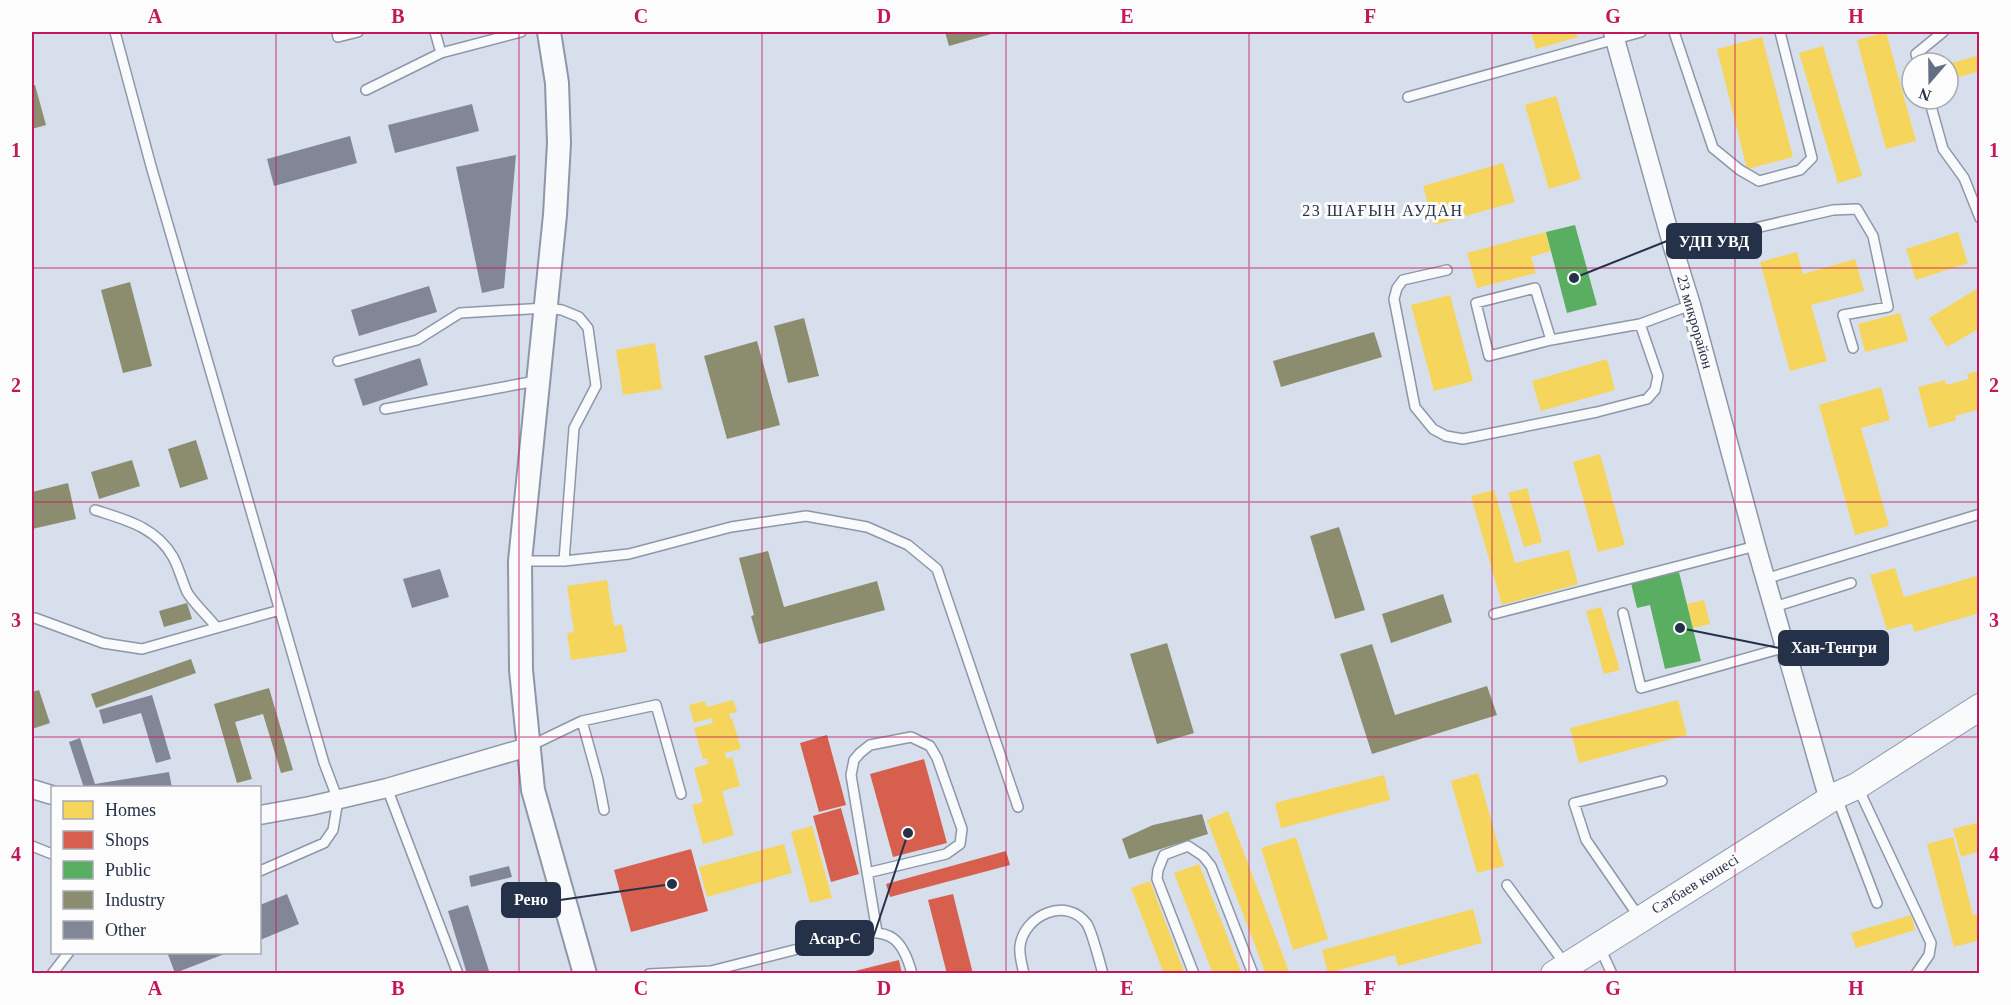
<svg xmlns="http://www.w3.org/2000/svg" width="2011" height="1005" font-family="Georgia,serif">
	<rect width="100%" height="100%" fill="#d7dfed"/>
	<path fill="#f6d55c" d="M1531,32H1576L1578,37L1536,49Z
		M1886,32L1916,141L1886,149L1857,40Z
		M1762,37L1793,157L1747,169L1717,49Z
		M1823,46L1862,176L1838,183L1799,53Z
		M1980,55V71L1948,80V64Z
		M1556,96L1581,179L1549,189L1525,105Z
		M1503,163L1515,202L1434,225L1423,186Z
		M1546,232L1551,251L1531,257L1536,273L1477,288L1467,253Z
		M1958,232L1968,263L1916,280L1906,249Z
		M1797,252L1803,274L1855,259L1864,291L1811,305L1827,361L1790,371L1760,262Z
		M1980,287V328L1947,347L1929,318Z
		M1450,295L1473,381L1434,391L1411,305Z
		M1900,313L1908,341L1865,352L1858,324Z
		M655,343L662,389L623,395L616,350Z
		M1607,359L1615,390L1541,411L1532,381Z
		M1980,371V409L1955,416L1956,420L1929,428L1918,387L1945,380L1946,385L1969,379L1967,374Z
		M1881,387L1890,420L1861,428L1889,526L1855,535L1819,405Z
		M1600,454L1625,545L1598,552L1573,462Z
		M1527,488L1542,542L1524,547L1508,493Z
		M1494,490L1515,563L1569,550L1578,584L1502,605L1471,496Z
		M1895,568L1904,597L1980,575V613L1914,632L1912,623L1887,630L1870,575Z
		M607,580L614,626L622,624L627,652L571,660L567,633L574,632L567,586Z
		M1704,600L1710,624L1693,628L1687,604Z
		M1601,607L1620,670L1604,674L1586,611Z
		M733,700L737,712L729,714L730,719L732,718L741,749L725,753L726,759L732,757L740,786L722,791L734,835L703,844L692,805L703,802L694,768L708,764L707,758L703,759L694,728L713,723L711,718L694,723L689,705L705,701L707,707Z
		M1678,700L1687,735L1579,763L1570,728Z
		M1478,773L1504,866L1477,873L1451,781Z
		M1384,775L1390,800L1281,828L1275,803Z
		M1228,811L1290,974H1266L1207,820Z
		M1980,822V851L1961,857L1953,829Z
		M812,826L832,898L810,903L791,832Z
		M1296,837L1328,939L1293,950L1261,848Z
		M1953,837L1973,915L1980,913V940L1954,947L1927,844Z
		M784,844L792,873L707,897L699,867Z
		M1199,864L1242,974H1213L1174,873Z
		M1150,881L1185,974H1164L1131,888Z
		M1473,909L1482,943L1398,966L1395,955L1328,973L1322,950Z
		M1911,915L1915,930L1856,948L1851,933Z"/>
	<path fill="#d6604d" d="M827,735L846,805L819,812L800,743Z
		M924,759L947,843L893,857L870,774Z
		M841,808L859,874L831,882L813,816Z
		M691,849L708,911L631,932L614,870Z
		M1006,851L1010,865L890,897L886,884Z
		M953,894L973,974H947L928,900Z
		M899,960L902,974H847V973Z"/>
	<path fill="#5aae61" d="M1575,225L1597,305L1567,313L1546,232Z
		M1679,572L1701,661L1665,669L1650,605L1637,608L1631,583Z"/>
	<path fill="#8c8c6e" d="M945,32H998L949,46Z
		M32,85H35L46,125L32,129Z
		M130,282L152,366L123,373L101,290Z
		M804,318L819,376L788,383L774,326Z
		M1374,332L1382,357L1281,387L1273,361Z
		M757,341L780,425L727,439L704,356Z
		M196,440L208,479L180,488L168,449Z
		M132,460L140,486L99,499L91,472Z
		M68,483L76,519L32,529V492Z
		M1339,527L1365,610L1335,619L1310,536Z
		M768,551L784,607L877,581L885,610L759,644L751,616L754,615L739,558Z
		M1443,594L1452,622L1391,643L1382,614Z
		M187,603L192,619L164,627L159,611Z
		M1167,643L1194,733L1157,744L1130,654Z
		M1372,644L1395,715L1487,686L1497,715L1372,754L1340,654Z
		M191,659L196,673L96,708L91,694Z
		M269,688L293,770L281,773L263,714L235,722L252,779L237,783L214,704Z
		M39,690L50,723L32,729V692Z
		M1202,814L1208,834L1129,859L1122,839L1153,825Z"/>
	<path fill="#838696" d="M472,104L479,131L395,153L388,125Z
		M350,136L357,163L274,186L267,159Z
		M516,155L504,288L482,293L456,167Z
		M429,286L437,312L359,336L351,310Z
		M420,358L428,385L363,406L354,379Z
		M440,569L449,597L412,608L403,579Z
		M152,695L171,759L156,763L141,713L103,724L99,710Z
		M80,738L95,784L169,772L172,788H84L69,742Z
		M509,866L512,877L471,887L469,876Z
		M287,894L299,924L260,940V905Z
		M468,905L490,974H467L448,911Z
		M167,952H227V953L175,973Z"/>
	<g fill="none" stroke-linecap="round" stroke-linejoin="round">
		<g stroke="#8e97a8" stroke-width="12">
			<path id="service" d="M115,32L151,166L324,763L338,800L333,830L324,843L260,871
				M337,32L338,37L358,32
				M435,32L441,53
				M1674,32L1713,148L1740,170L1759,181L1800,170L1812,158L1780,32
				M1919,63L1916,54L1943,32
				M366,90L441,53L521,32
				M1408,97L1641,32
				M1929,99L1943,149L1964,178L1980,218
				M1673,247L1833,210L1857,209L1873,236L1888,307L1843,315L1853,348
				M1447,270L1403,280L1397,288L1394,299L1415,407L1433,429L1446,436L1463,439L1597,412L1647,399L1655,390L1658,376L1640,324
				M1551,340L1535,288L1476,303L1489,356L1551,340L1640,324L1691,305
				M338,361L417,340L460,313L546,308L562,310L579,317L588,328L596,386L574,428L564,561
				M385,409L536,381
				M95,510C126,520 156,527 173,557C179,568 182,581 187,592C194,604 208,616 217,628
				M520,561H564L629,554L731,527L806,516L867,527L908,545L937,569L1018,807
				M1765,579L1980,514
				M1774,607L1851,583
				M1623,613L1641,688L1786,647
				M1494,614L1756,546
				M35,618L103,643L142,649L280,610
				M582,721L598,779L604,810
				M530,746L582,721L656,705L681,794
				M387,788L458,974
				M1858,788L1931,943L1929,955L1916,974
				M1837,798L1877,903
				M32,846L52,854
				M867,873L946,854L960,844L962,829L937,758L930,746L911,737L870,745L860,753L854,760L851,775L877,932
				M1507,885L1565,964
				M1639,917L1586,840L1574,803L1662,781
				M1600,948L1612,974
				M52,974L69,952
				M649,974L711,971L853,935C890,927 903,939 912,974
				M1024,974C1022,965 1019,955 1020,946C1024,915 1067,896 1087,924C1092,932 1100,963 1103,974
				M1194,974L1157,879L1158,870L1164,855L1188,846L1203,856L1211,866L1253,974"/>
		</g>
		<g stroke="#8e97a8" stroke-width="21">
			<path id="minor" d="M1613,32L1673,247L1691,305L1756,546L1829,800
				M32,789L52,795
				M260,815L310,806L387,788L528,747"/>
		</g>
		<g stroke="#8e97a8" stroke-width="26">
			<path id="tertiary" d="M549,32L557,83L559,143L555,215L520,561L521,670L533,790L585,974"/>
		</g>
		<g stroke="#8e97a8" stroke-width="28">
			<path id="secondary" d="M1554,974L1837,795L1857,786L1980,707"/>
		</g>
		<use href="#service" stroke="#f9fafc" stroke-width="9"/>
		<use href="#minor" stroke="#f9fafc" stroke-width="18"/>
		<use href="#tertiary" stroke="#f9fafc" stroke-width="22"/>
		<use href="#secondary" stroke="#f9fafc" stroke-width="26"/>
	</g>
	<path fill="none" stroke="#c2185b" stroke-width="1.5" stroke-opacity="0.55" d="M276,32V974M519,32V974M762,32V974M1006,32V974M1249,32V974M1492,32V974M1735,32V974M32,268H1980M32,502H1980M32,737H1980"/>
	<g text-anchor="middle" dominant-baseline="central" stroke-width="6" stroke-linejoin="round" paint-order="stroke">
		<g font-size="15" fill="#253149" stroke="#fcfcfc">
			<text transform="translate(1695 322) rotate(74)">23 микрорайон</text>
			<text transform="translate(1695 884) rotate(-32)">Сәтбаев көшесі</text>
		</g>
		<g font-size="16" letter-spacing="1.5" fill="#253149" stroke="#fcfcfc">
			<text x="1383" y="210">23 ШАҒЫН АУДАН</text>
		</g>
	</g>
	<path fill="none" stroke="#253149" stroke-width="2" d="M1574 278L1667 241M1680 628L1779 648M672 884L560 900M908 833L873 938"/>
	<g fill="#253149" stroke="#fcfcfc" stroke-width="2">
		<circle cx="1574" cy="278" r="6"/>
		<circle cx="1680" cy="628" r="6"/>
		<circle cx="672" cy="884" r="6"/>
		<circle cx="908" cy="833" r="6"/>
	</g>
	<g fill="#253149" stroke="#253149" stroke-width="2">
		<rect x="1667" y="224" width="94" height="34" rx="6"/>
		<rect x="1779" y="631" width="109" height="34" rx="6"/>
		<rect x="502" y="883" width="58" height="34" rx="6"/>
		<rect x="796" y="921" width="77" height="34" rx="6"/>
	</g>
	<g font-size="16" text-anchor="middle" font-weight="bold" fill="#fff">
		<text x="1714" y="247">УДП УВД</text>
		<text x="1834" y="653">Хан-Тенгри</text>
		<text x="531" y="905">Рено</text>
		<text x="835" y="944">Асар-С</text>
	</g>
	<rect width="2011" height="1005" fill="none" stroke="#fcfcfc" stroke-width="66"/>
	<rect x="51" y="786" width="210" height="168" fill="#fcfcfc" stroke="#a6abb4" stroke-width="1.5"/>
	<rect x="63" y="801" width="30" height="18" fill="#f6d55c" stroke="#a6abb4" stroke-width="1.5"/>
	<text x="105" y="816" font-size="18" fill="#253149">Homes</text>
	<rect x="63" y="831" width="30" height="18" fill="#d6604d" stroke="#a6abb4" stroke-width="1.5"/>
	<text x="105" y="846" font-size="18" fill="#253149">Shops</text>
	<rect x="63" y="861" width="30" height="18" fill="#5aae61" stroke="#a6abb4" stroke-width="1.5"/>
	<text x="105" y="876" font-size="18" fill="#253149">Public</text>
	<rect x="63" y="891" width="30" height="18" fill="#8c8c6e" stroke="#a6abb4" stroke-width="1.5"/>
	<text x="105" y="906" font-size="18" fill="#253149">Industry</text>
	<rect x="63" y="921" width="30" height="18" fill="#838696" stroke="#a6abb4" stroke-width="1.5"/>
	<text x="105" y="936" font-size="18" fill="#253149">Other</text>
	<g transform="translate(1930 81) rotate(200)"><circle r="28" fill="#fcfcfc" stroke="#a6abb4" stroke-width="1.5"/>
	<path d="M0-4.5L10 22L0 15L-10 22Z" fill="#636e82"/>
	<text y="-9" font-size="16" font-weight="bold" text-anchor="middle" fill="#253149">N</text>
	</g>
	<rect x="33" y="33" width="1945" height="939" fill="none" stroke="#c2185b" stroke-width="2"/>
	<g font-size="20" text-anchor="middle" font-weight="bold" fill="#c2185b">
		<text x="155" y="23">A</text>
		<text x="398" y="23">B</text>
		<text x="641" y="23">C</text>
		<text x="884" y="23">D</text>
		<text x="1127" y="23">E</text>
		<text x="1370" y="23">F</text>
		<text x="1613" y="23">G</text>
		<text x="1856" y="23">H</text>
		<text x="16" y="157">1</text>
		<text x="1994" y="157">1</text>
		<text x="16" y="392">2</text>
		<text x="1994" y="392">2</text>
		<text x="16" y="627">3</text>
		<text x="1994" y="627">3</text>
		<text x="16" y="861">4</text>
		<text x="1994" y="861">4</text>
		<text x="155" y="995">A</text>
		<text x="398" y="995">B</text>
		<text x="641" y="995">C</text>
		<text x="884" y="995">D</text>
		<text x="1127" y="995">E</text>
		<text x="1370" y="995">F</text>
		<text x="1613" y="995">G</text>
		<text x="1856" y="995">H</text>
	</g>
</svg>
